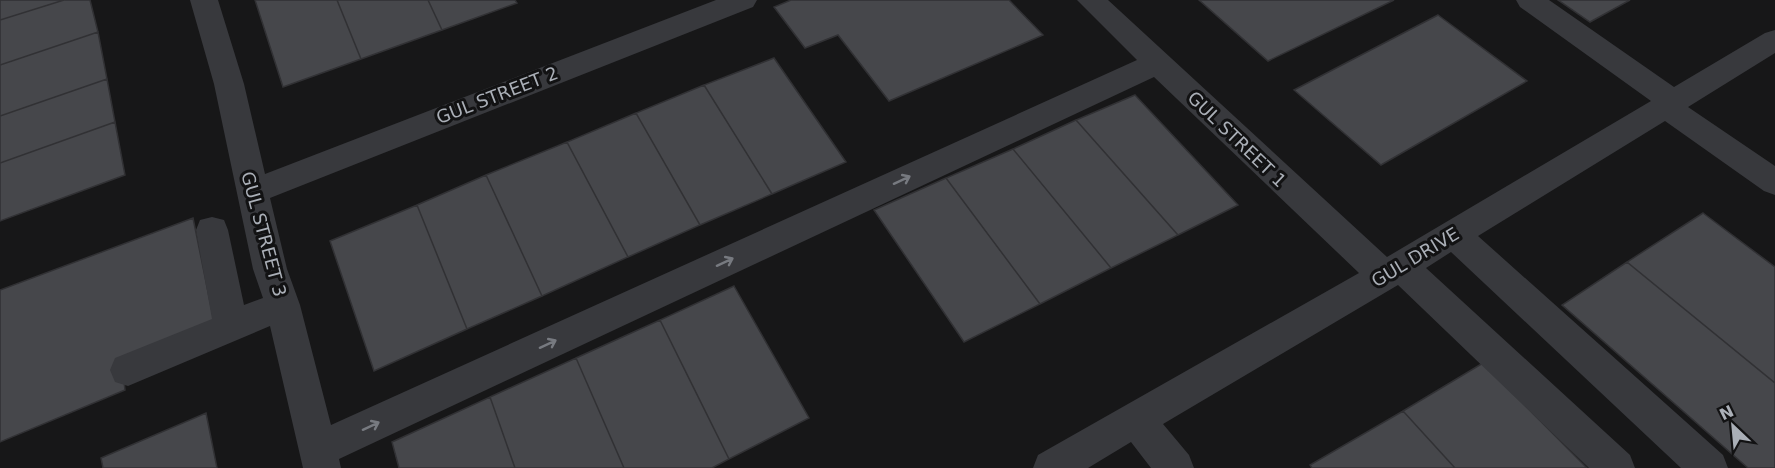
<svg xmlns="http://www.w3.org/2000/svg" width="1775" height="468" font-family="'DejaVu Sans',sans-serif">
	<rect width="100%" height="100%" fill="#171718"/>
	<path fill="#46474b" stroke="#313134" stroke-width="1.5" d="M0,0H64L0,20Z
		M64,0H90L98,32L0,65V20Z
		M255,0H337L361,59L283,87Z
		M337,0H428L442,30L361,59Z
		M428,0H515L517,3L442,30Z
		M791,0H1009L1043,35L889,101L838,35L805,48L774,7Z
		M1199,0H1394L1268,61Z
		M1558,0H1630L1590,22Z
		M1438,15L1527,81L1381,165L1294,90Z
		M98,32L107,79L0,116V65Z
		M774,58L846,162L772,194L704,85Z
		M107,79L115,122L0,163V116Z
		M704,85L772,194L700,225L636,113Z
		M1135,95L1238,205L1178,235L1076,120Z
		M636,113L700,225L628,257L567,142Z
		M1076,120L1178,235L1111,268L1013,149Z
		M115,122L125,175L0,221V163Z
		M567,142L628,257L542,296L486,175Z
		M1013,149L1111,268L1040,304L946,178Z
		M486,175L542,296L467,329L417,205Z
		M946,178L1040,304L964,342L874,210Z
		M417,205L467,329L374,371L330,241Z
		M1703,213L1775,267V383L1627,262Z
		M193,218L215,326L122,364L125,390L0,442V290Z
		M1627,262L1775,383V468H1748L1562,305Z
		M734,286L809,418L729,459L660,320Z
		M660,320L729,459L712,468H624L576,358Z
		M576,358L624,468H515L490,397Z
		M1483,363L1587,468H1455L1403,411Z
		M490,397L515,468H399L392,442Z
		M1403,411L1455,468H1312L1310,465Z
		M206,413L217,468H103L101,458Z"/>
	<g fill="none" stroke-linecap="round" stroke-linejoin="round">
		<path fill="#38393d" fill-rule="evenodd" d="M190,0H218L244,84L265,174L716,0H757L753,7L270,198L287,269L300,305L331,425L1137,60L1077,0H1108L1387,257L1651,101L1520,7L1516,0H1549L1674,87L1765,33L1775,30V53L1688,107L1775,166V195L1764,191L1665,121L1478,236L1723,455L1728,468H1681L1451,252L1426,268L1630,455L1635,468H1589L1398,285L1163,424L1189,455L1194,468H1151L1131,442L1088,468H1033L1038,455L1359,273L1154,77L339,459L341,468H303L270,326L128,386L115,382L110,370L115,358L212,319L196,230L200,220L212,217L224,220L228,230L244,305L263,298L253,269L214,84Z"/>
	</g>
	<defs><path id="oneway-shaft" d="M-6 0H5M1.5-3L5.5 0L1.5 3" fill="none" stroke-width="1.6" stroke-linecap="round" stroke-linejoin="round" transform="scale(1.5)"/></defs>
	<g stroke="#777a80">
		<use href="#oneway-shaft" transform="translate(902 180) rotate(-25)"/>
		<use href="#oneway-shaft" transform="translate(725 262) rotate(-25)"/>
		<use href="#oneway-shaft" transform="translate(548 344) rotate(-25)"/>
		<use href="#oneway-shaft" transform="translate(371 426) rotate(-25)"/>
	</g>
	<g text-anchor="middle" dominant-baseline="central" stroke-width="6" stroke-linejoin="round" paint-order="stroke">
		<g font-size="18" fill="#aaafb7" stroke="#121213">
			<text transform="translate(497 95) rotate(-21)">GUL STREET 2</text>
			<text transform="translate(1237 139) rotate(44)">GUL STREET 1</text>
			<text transform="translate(264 234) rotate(75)">GUL STREET 3</text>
			<text transform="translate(1415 257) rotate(-31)">GUL DRIVE</text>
		</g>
	</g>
	<g transform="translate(1733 426) rotate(334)" stroke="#121213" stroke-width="4.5" paint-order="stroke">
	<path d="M0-4.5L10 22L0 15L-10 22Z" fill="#aaafb7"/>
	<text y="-9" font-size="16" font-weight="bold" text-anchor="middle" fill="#aaafb7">N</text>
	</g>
</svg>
